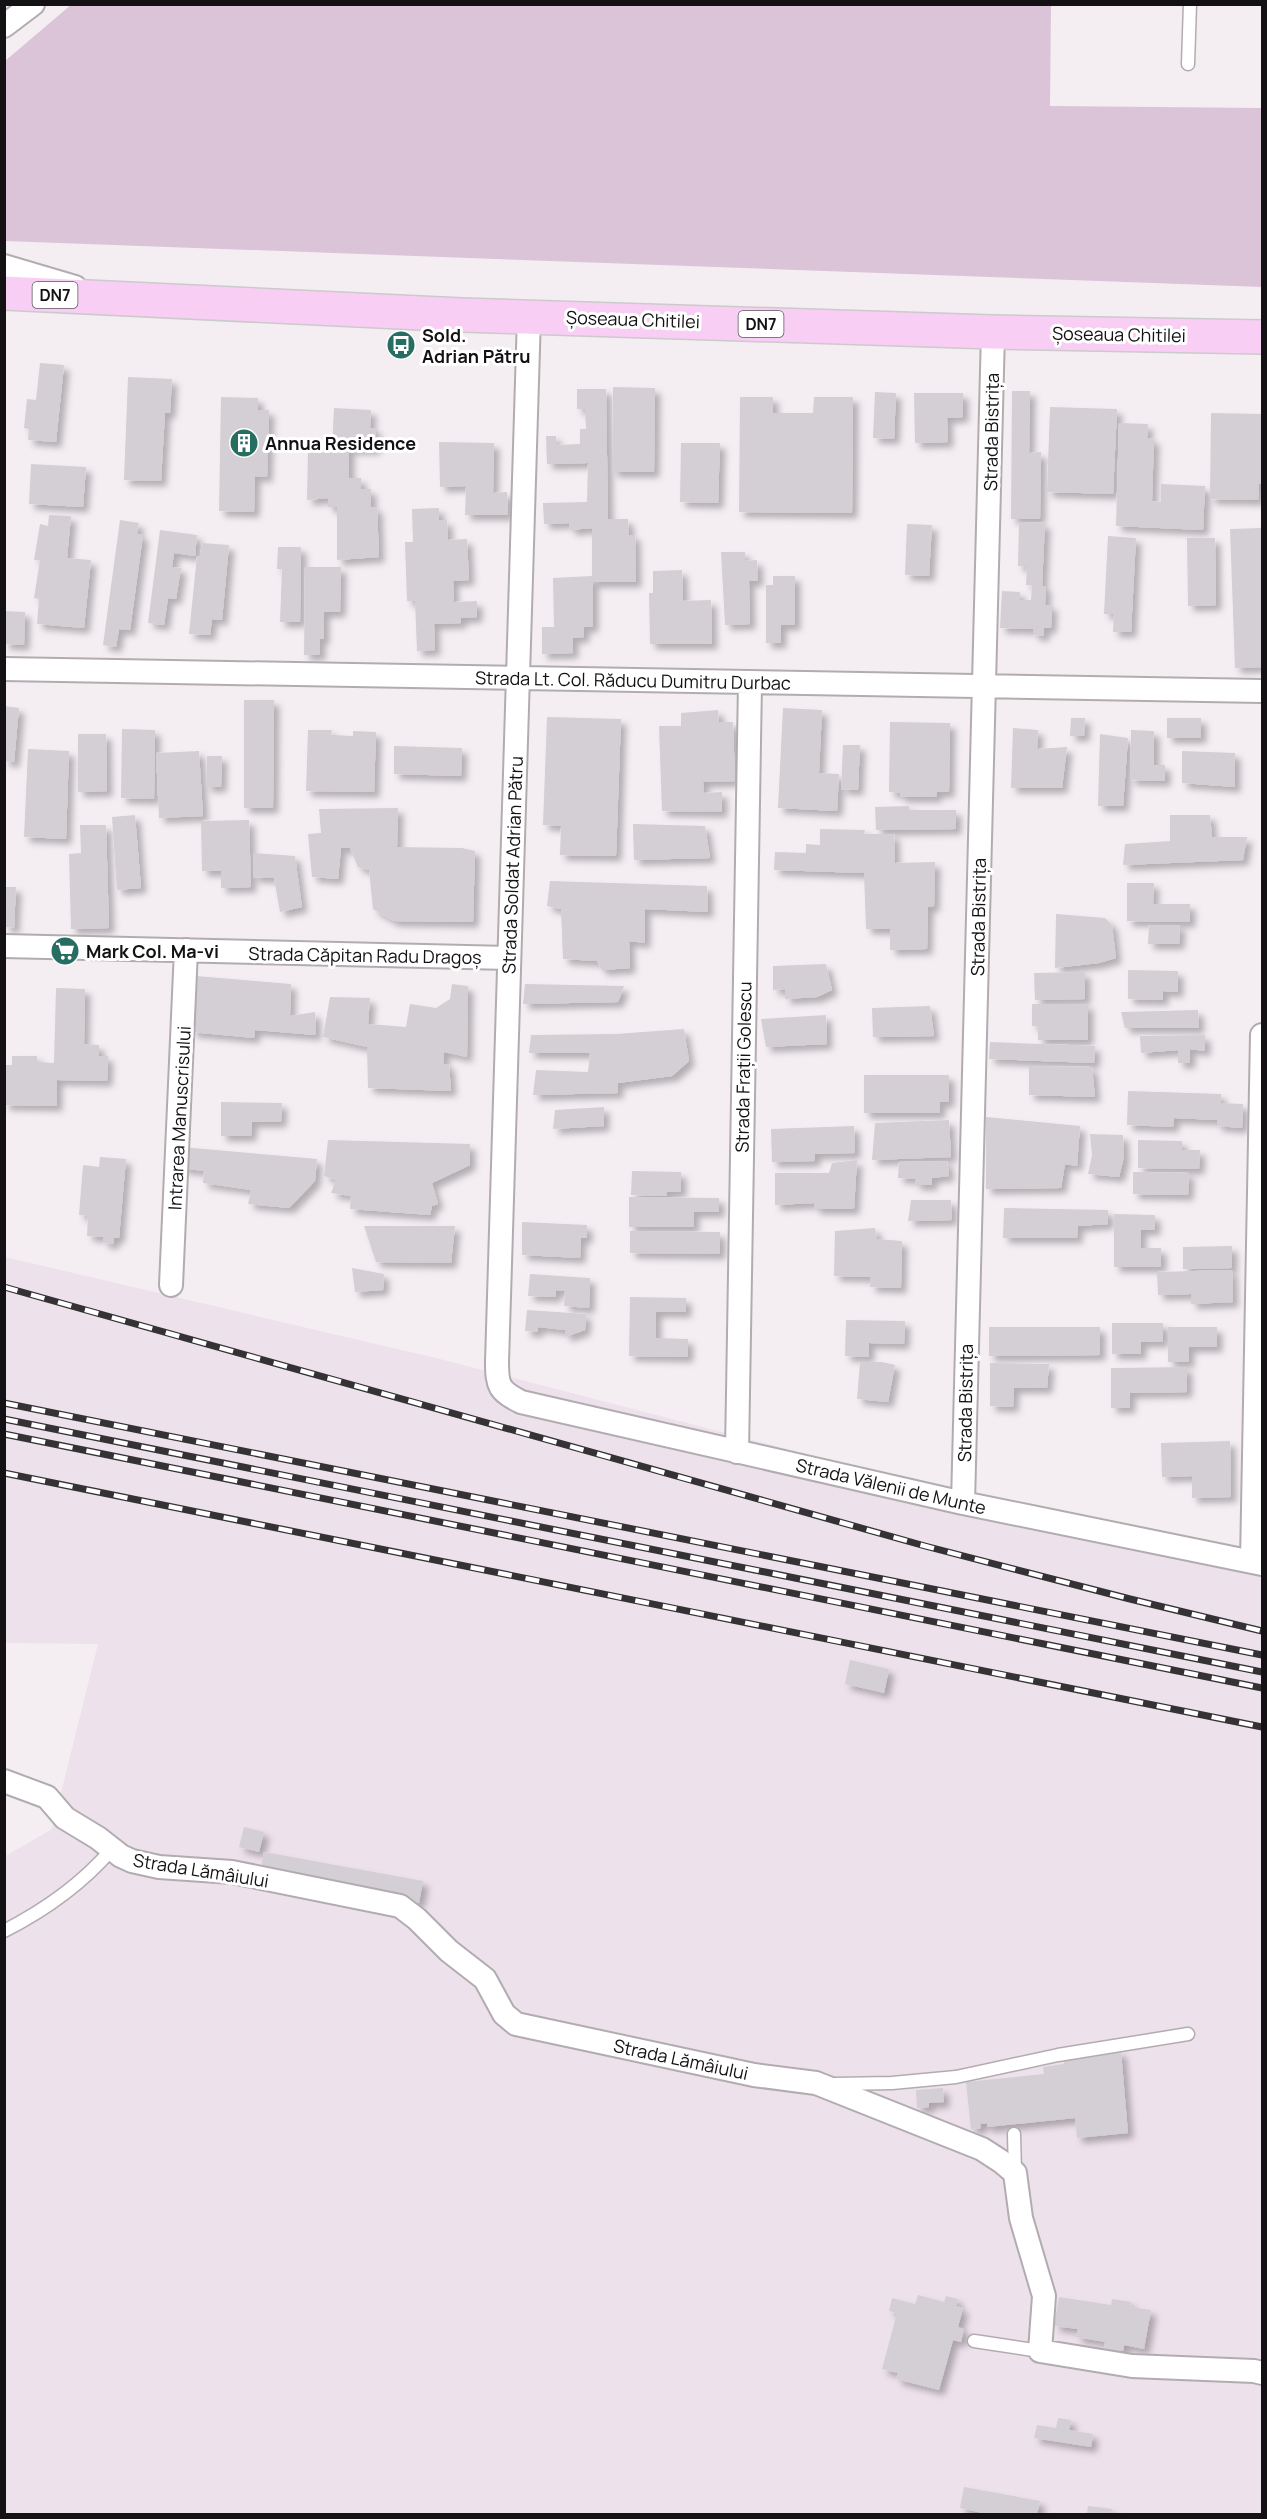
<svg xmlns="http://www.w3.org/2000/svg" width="1267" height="2519" font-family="Manrope,sans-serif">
	<defs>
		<filter id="shadow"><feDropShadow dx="5.5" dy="5.5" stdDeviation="3" flood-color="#0004"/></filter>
	</defs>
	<rect width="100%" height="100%" fill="#f4eef3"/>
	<path fill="#ede1eb" d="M5,1257L440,1359L1262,1572V2514H5L4,1857L52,1829L98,1644L5,1643Z"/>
	<path fill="#dbc4d8" d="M72,4L1051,5L1050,106L1262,108V287L5,241V61Z"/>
	<path fill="#d4cfd4" filter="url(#shadow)" d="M40,363L64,365L56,442L28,440L29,429L24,428L27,399L36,400Z
		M128,377L172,379L170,413H165L161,481L124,480Z
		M613,387L655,388L654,472H612Z
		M577,389H606L608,519H628L629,535H635L636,582H593V627H584V637L573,638V653L542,654V627H554L553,578L592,576V528L570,530L569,523L544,524L543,503L587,502L588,463L547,464L546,436H556V445L580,444V429H586L585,409H577Z
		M1012,391H1030L1029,453L1041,452L1040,519H1011Z
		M875,392L896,393L894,439L873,438Z
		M914,393H963V417L947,418L948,442L915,443Z
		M221,397L258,398V410H269L267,477L255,476L254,512L219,511Z
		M740,397H773V413H813L814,397H853L852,513L739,512Z
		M1050,407L1117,409L1113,494L1047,492Z
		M334,408L371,410L370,428H376L375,449H349V478H361V489H371V507H377L379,557L337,560V507H328V498L307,500L308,449L332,450Z
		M1211,413L1262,414V484H1259L1258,500L1210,499Z
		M1119,423L1148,424L1147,438L1154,439L1152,501L1161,502V484L1205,486L1203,530L1116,526Z
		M439,442L494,443L493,493L507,492L508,515H465L466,486L440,487Z
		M681,443H720L718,503L680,502Z
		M31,464L86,467L83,507L29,504Z
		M439,508V521L447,520L448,540L467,539L469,580L453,581L454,602L477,601V617L461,618V623L434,624L435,650L417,651L415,601H407L405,542H413L412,509Z
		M49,515L71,516L67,558L91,560L84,628L37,624L39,599L34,598L40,560H34L40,524L48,526Z
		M120,520L139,523L137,534L143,535L130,630L119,629L116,647L103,645Z
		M1019,522L1045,523L1042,586H1046L1045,605H1052L1051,628H1044V636L1033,635V629L1000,628L1002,591L1020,592V600H1031L1032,585H1026L1027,567L1018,566Z
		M907,524L932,525L929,576L905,575Z
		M1262,528V667L1235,668L1230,529Z
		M160,530L197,535L195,556L174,553L172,567L181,568L176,599L168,598L164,625L148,623Z
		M1108,536L1136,538L1131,632H1113L1114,614H1104Z
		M1187,538H1215L1216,605L1188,606Z
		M202,543L229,545L222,620L212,619L210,635L189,634L197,556H200Z
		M278,547H301L300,622H280L282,569H277Z
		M721,552H745V561L757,560L758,581H749L750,624L725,625Z
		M305,567H341L340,612H324V639H320V655H304Z
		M682,570L683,601L711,600L712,644H650L649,593H653V571Z
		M773,576H795V625H781V643H766V585H773Z
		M4,611L25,612L24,645L4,644Z
		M244,700H274L273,808H244Z
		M4,706L19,708L14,762L4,761Z
		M783,708L822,710L819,773L839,774L837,811L778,808Z
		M718,710L719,722H733L735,781L703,782L704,793L722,792V812L662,811L659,726H681V713Z
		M547,717L621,719L616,856L560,855L561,826L543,825Z
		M1071,718H1085L1084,736H1070Z
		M1167,718H1201V738H1167Z
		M890,722L950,723L949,792H937L936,797H900V793L889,792Z
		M1013,728L1038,730L1037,749L1067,747L1062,788H1011Z
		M122,729L155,730L154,799L121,798Z
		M308,730H332L331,735L353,736V731L376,732L374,792L306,791Z
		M1131,730L1154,731V765H1165V781L1130,780Z
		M78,734H106L107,791L78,792Z
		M1100,734L1128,738L1123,806H1098Z
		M843,745H860L858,790L841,789Z
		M394,746L462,748L461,776L394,774Z
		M28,749L69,751L66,839L24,837Z
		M199,751L203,816L159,818L156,753Z
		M1182,751L1235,753V787L1182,783Z
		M207,756H222L221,787H206Z
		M909,806V810H956V829L876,830L875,807Z
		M398,808L397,847L462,848L475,851L473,922L394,921L373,909L369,870L358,867L350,848H341L338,879L312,877L308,834L321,833L319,809Z
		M135,815L141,888L117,890L112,817Z
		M1170,815H1210L1212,837H1247L1243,860L1123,865L1125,844L1170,841Z
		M249,820L251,887L221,888V871H202L201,821Z
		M633,824L705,826L710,858L634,860Z
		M80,825H106L109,928L71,929L69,854L81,853Z
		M820,829L865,830L864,834H894L895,863L935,862L934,906L928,907L927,949L890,950V929H866L864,873L774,870L775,852L806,853V844L820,845Z
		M253,853L295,856L302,907L280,912L274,878L253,877Z
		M550,881L707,886L708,912L645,909V943L629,941L630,968L602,970L597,961L563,959L561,909L547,906Z
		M1127,883H1154L1153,904H1190V922L1127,921Z
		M5,887H16L14,928L5,927Z
		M1056,914L1105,918L1112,925L1116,958L1099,963L1055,968Z
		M1149,925H1180L1179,944H1148Z
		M826,964L832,990L817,997L785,999V989L773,990V966Z
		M1128,970L1178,971V992L1163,991V1000L1128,999Z
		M1085,972V999L1035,1000L1034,973Z
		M196,976L291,984L290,1016L315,1012L316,1035L255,1030L254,1038L191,1032Z
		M452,984L468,986L467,1057L444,1052V1064H449L451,1091L368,1088L367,1047L323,1037L330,997L370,998L368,1024L406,1027L410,1004L436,1008L450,999Z
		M525,984L624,986L618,1002L523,1004Z
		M56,988L85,989L84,1044L99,1045V1056H108L107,1081L57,1080V1106L4,1105V1065H12V1056H37V1062L54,1063Z
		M1032,1004H1088V1040H1038V1026H1032Z
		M930,1006L934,1036L873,1037L872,1008Z
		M1198,1010L1199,1028H1125L1121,1012Z
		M826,1015L827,1044L766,1047L761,1019Z
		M684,1029L689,1061L672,1076L618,1083V1093L533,1095L536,1070L588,1072L590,1053H529L531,1035L616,1034Z
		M1205,1035V1051L1190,1049V1063H1178V1050L1141,1053L1140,1036Z
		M990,1042L1095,1046L1094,1063L989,1059Z
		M1029,1066L1092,1067L1095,1097L1029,1095Z
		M864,1075H949V1102H940V1113H864Z
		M1128,1091L1221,1094V1103L1243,1104L1242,1128L1217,1126V1120L1174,1118L1173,1127L1127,1125Z
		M221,1102L282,1103L281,1122H252L251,1136H221Z
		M604,1107V1126L553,1129L555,1110Z
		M986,1117L1080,1126L1077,1166L1065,1164L1061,1188L986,1189Z
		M949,1120L951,1157L872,1160L875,1123Z
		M854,1126L855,1153L815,1154V1161L772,1162L771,1129Z
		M1090,1134L1123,1135L1124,1157L1119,1177L1088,1174L1092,1155Z
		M328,1140L470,1144V1165L432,1183L438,1204L432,1206L430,1215L350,1209L351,1196L331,1193L336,1180L324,1176Z
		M1138,1140L1182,1141V1150H1200L1199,1169L1138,1168Z
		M182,1147L317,1159L315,1181L289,1208L248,1204L251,1190L203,1183L204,1171L180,1168Z
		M100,1157L126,1159L119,1238H114L113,1244L103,1243L104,1237L87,1236L88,1216L79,1215L83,1165L99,1167Z
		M857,1160L854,1209H815L814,1203L775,1205V1173H829L832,1163Z
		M947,1161L949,1176L932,1178V1185H915L916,1179L898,1178L899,1162Z
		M632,1171L681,1172V1192H667V1196L631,1195Z
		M1133,1172L1189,1173L1188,1195L1133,1194Z
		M629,1197L719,1198V1212H694V1227H629Z
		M911,1200H951L952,1220L908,1221Z
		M1004,1208L1108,1210V1224L1078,1226L1077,1238H1003Z
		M1114,1214L1155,1215V1230H1141V1248H1161V1267H1114Z
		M522,1222L587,1225V1238H581L580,1258L522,1255Z
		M364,1226H455L451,1263L376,1262Z
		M875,1228L877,1239L902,1241L901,1288L870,1287L871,1277L834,1276L835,1231Z
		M630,1231L720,1232V1254L630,1253Z
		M1232,1246V1268L1183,1269V1247Z
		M352,1268L384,1274L383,1290L355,1292Z
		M1232,1270L1233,1302L1191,1304V1294L1158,1295L1157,1272Z
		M530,1274L590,1278L589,1308L564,1306L565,1291L556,1290V1297L528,1296Z
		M630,1297L686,1298V1312H656V1338L688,1339V1357L629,1356Z
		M527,1310L586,1314L585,1330L565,1337V1330L538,1327V1332L525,1331Z
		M846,1320L905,1321L904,1344L869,1343V1357L845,1356Z
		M1112,1323H1163V1342H1141V1354H1112Z
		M989,1327H1100V1355L989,1356Z
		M1168,1327H1217V1347H1189V1362H1168Z
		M860,1362H882L895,1365L888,1402L857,1399Z
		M990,1363L1049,1364L1047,1388H1014L1013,1407L990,1406Z
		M1187,1367V1392L1130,1393V1408H1111V1368Z
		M1230,1441L1231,1497L1192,1498V1476L1162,1477L1161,1443Z
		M850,1660L889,1669L884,1693L845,1684Z
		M244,1827L264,1832L259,1852L239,1847Z
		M264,1852L423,1881L419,1903L260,1874Z
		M1121,2051L1128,2133L1077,2138L1075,2118L987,2127V2123L980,2124L981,2128L971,2129L966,2082L1044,2074L1043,2067L1064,2064L1063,2057Z
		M943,2088L944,2102L929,2103V2107L917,2108L916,2090Z
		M918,2295L944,2302L946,2296L958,2299L956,2306L963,2308L958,2327L964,2329L961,2342L953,2340L939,2390L896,2379L898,2373L882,2369L897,2313L889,2311L892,2298L915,2304Z
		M1059,2297L1111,2305L1112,2299L1131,2302L1130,2307L1151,2310L1144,2349L1124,2345L1123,2351L1104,2349L1105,2342L1076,2337L1078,2329L1054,2326Z
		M1058,2418L1071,2420L1069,2430L1093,2434L1091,2447L1034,2438L1037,2425L1056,2428Z
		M964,2487L1040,2501L1037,2514H987L960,2508Z
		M1088,2506L1112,2509L1111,2514H1087Z"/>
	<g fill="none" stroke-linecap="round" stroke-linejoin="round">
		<g stroke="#b2acb1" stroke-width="15">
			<path id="service" d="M1188,64L1190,4
				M4,1931C45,1910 81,1885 111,1850
				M835,2084L892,2083L956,2077L1058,2055L1188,2034
				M1014,2134L1015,2172
				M974,2341L1040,2351"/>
		</g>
		<g stroke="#b2acb1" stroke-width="26">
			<path id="minor" d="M4,26L33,4
				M4,266L75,287
				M529,316L497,1362C497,1386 499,1391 521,1402L963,1503L1262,1564
				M4,669L1262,691
				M4,946L509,958
				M171,1285L186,950
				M737,1452L750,683
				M963,1503L993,332
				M1252,1561L1262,1035
				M4,1781L47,1797L65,1818L98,1838L121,1856L132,1861L159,1867L232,1872L400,1906L417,1919L449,1951L485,1979L504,2014L516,2024L754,2075L816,2083L982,2149L1002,2162L1015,2173L1021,2218L1044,2296L1040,2351L1132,2366L1254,2371L1262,2373"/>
		</g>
		<g stroke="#cbcbcb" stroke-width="36">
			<path id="primary" d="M4,293L462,315L993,332L1262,337"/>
		</g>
		<use href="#service" stroke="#fff" stroke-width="12"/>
		<use href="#minor" stroke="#fff" stroke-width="22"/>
		<use href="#primary" stroke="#f8cef4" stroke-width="33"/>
		<g stroke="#353235" stroke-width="7">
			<path id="rail" d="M4,1287L925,1546L1130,1599L1262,1631
				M4,1403L1262,1655
				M4,1419L1262,1672
				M4,1434L1262,1688
				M4,1473L1262,1727"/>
		</g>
		<use href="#rail" stroke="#fff" stroke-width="4.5" stroke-dasharray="14" stroke-linecap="butt"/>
	</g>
	<defs>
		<g id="bus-disc" transform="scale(1.5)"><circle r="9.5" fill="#276d62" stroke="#fff"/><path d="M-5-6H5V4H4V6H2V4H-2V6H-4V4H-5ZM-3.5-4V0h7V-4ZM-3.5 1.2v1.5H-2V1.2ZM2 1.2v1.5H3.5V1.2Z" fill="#fff"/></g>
		<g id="building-disc" transform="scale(1.5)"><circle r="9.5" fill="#276d62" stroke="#fff"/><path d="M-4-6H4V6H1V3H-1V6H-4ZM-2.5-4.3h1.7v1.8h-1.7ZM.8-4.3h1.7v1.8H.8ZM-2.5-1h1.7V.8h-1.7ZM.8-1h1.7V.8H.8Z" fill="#fff"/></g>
		<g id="supermarket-disc" transform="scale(1.5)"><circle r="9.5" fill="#276d62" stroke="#fff"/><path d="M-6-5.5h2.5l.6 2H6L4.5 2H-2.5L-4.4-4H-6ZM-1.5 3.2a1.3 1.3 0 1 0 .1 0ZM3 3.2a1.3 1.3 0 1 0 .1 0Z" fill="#fff"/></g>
	</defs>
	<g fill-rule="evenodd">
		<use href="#bus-disc" x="401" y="345"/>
		<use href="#building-disc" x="244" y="443"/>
		<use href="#supermarket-disc" x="65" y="951"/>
	</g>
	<g text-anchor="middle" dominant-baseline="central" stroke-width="6" stroke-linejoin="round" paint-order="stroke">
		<g fill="#fff" stroke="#5a585a" stroke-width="1.5">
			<rect x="32.5" y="282" width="45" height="26" rx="4.5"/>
			<rect x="738.5" y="311" width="45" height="26" rx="4.5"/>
		</g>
		<g font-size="16" font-weight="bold" fill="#131113">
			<text x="55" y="295">DN7</text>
			<text x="761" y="324">DN7</text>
		</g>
		<g font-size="18" fill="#131113" stroke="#fff">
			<text transform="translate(633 319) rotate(2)">Șoseaua Chitilei</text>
			<text transform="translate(1119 334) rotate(1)">Șoseaua Chitilei</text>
			<text transform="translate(991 432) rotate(-89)">Strada Bistrița</text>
			<text transform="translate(633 680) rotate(1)">Strada Lt. Col. Răducu Dumitru Durbac</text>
			<text transform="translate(512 865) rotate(-88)">Strada Soldat Adrian Pătru</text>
			<text transform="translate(978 917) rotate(-89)">Strada Bistrița</text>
			<text transform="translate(365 955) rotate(1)">Strada Căpitan Radu Dragoș</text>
			<text transform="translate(743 1067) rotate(-89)">Strada Frații Golescu</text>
			<text transform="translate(179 1118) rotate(-87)">Intrarea Manuscrisului</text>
			<text transform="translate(965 1403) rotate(-89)">Strada Bistrița</text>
			<text transform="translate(891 1486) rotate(13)">Strada Vălenii de Munte</text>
			<text transform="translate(201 1870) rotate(9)">Strada Lămâiului</text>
			<text transform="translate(681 2059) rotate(12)">Strada Lămâiului</text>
		</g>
		<g font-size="18" font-weight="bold" fill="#131113" stroke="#fff" text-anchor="start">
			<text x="422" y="335">Sold.<tspan x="422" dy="21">Adrian Pătru</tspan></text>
			<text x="265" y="443">Annua Residence</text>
			<text x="86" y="951">Mark Col. Ma-vi</text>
		</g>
	</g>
	<rect width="1267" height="2519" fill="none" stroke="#131113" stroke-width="12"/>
</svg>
